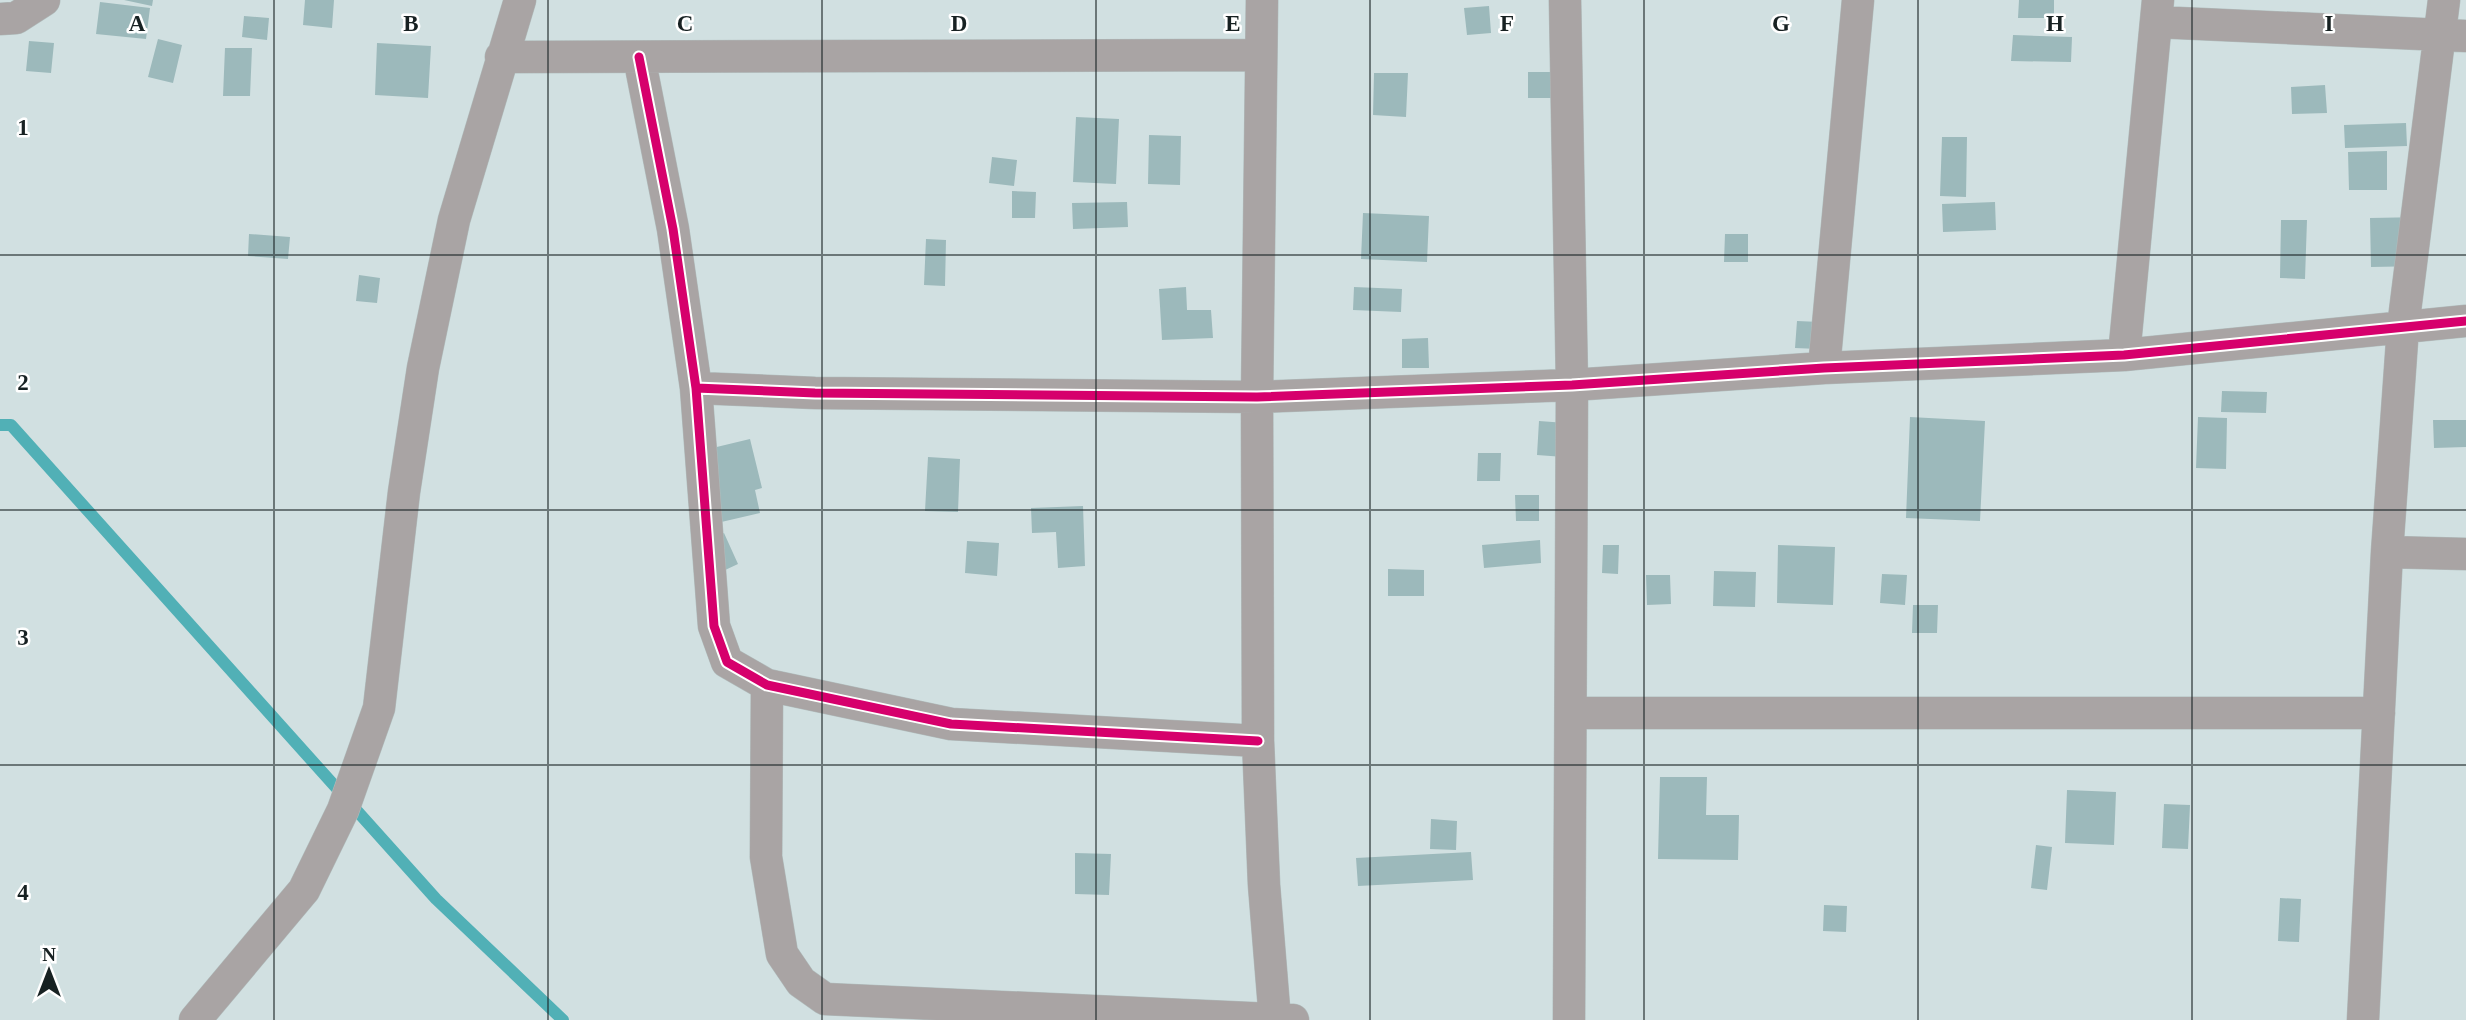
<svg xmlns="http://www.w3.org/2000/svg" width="2466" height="1020" font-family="'Times New Roman',serif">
	<rect width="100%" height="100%" fill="#d1e0e1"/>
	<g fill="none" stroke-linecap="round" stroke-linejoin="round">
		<path stroke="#51b0b6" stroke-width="12" d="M0,425H11L436,899L563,1020"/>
	</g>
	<path fill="#9cb9bb" d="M124,0H153L152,6Z
		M305,0H334L332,28L303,25Z
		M2019,0H2054V18H2018Z
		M100,2L150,8L146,39L96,34Z
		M1489,6L1491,33L1467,35L1464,8Z
		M244,16L269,18L267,40L242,37Z
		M2013,35L2072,37L2071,62L2011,61Z
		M158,39L182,45L173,83L148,77Z
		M29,41L54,43L51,73L26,71Z
		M377,43L431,46L428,98L375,95Z
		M225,48H252L250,96H223Z
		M1528,72H1551V98H1528Z
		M1374,73H1408L1406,117L1373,115Z
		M2325,85L2327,113L2292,114L2291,87Z
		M1076,117L1119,119L1116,184L1073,182Z
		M2406,123L2407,146L2345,148L2344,125Z
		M1149,135L1181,136L1180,185L1148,184Z
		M1942,137H1967L1966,197L1940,196Z
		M2387,151V190H2349L2348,152Z
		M992,157L1017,160L1014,186L989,183Z
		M1012,191L1036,192L1035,218H1012Z
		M1127,202L1128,227L1073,229L1072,203Z
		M1995,202L1996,230L1943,232L1942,204Z
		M1363,213L1429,216L1427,262L1361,259Z
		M2423,217L2424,266L2371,267L2370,218Z
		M2281,220H2307L2305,279L2280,278Z
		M249,234L290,237L288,259L248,256Z
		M1725,234H1748V262H1724Z
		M926,239L946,240L945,286L924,285Z
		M359,275L380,278L377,303L356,301Z
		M1186,287L1187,310H1211L1213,338L1162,340L1159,289Z
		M1354,287L1402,289L1401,312L1353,310Z
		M1797,321L1820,322L1818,349L1795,348Z
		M1428,338L1429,368H1402V339Z
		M2222,391L2267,392L2266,413L2221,412Z
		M1910,417L1985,421L1980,521L1906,518Z
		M2198,417L2227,418L2226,469L2196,468Z
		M2433,420H2466V447L2434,448Z
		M1539,421L1566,423L1564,457L1537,455Z
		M750,439L762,488L755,490L760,513L717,523L700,451Z
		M1478,453H1501L1500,481H1477Z
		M928,457L960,459L958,512L925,511Z
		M1515,495H1539V521H1516Z
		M1083,506L1085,566L1058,568L1056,532L1032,533L1031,508Z
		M724,533L738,564L723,571L709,540Z
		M1540,540L1541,563L1484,568L1482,545Z
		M967,541L999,543L997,576L965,573Z
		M1603,545H1619L1618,574L1602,573Z
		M1778,545L1835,547L1833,605L1777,603Z
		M1388,569L1424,570V596H1388Z
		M1714,571L1756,572L1755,607L1713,606Z
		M1882,574L1907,575L1905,605L1880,603Z
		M1646,575H1670L1671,604L1647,605Z
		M1913,605H1938L1937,633H1912Z
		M1660,777H1707L1706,815H1739L1738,860L1658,859Z
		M2067,790L2116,792L2114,845L2065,843Z
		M2164,804L2190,805L2188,849L2162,848Z
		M1431,819L1457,821L1456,850L1430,849Z
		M2036,845L2052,847L2047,890L2031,888Z
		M1471,852L1473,880L1358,886L1356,858Z
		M1075,853L1111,854L1109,895L1075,894Z
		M2280,898L2301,899L2299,942L2278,941Z
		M1824,905L1847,906L1846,932L1823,931Z"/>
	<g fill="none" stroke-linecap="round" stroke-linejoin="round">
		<g stroke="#b1bdbd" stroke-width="33">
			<path id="street" d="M1262,0L1257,397L1258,741L1264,885L1275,1020
				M1565,0L1572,385L1569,1020
				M0,19L16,18L44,0
				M2156,22L2466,36
				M501,57L1261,55
				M639,57L673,229L696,388L714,626L727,662L767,685L951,724L1258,741
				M2124,355L2158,0
				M1824,368L1858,0
				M696,388L815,393L1257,397L1572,385L1824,368L2124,355L2466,321
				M2387,552L2466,554
				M767,685L766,857L782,954L801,982L825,999L1293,1020
				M1571,713H2379
				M195,1020L304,890L343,810L379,708L404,492L423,368L454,220L520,0
				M2363,1020L2387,552L2403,327L2444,0"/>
		</g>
		<use href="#street" stroke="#a9a4a4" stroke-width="32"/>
		<g stroke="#fff" stroke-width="13">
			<path id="cycleway" d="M639,57L673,229L696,388L714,626L727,662L767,685L951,724L1258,741
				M696,388L815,393L1257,397L1572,385L1824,368L2124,355L2466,321"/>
		</g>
		<use href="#cycleway" stroke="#d6006c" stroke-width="9"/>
	</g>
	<path fill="none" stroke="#172122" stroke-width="2" stroke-opacity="0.55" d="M274,0V1020M548,0V1020M822,0V1020M1096,0V1020M1370,0V1020M1644,0V1020M1918,0V1020M2192,0V1020M0,255H2466M0,510H2466M0,765H2466"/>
	<g font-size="23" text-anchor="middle" font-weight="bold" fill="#172122" stroke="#fff" stroke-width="5" stroke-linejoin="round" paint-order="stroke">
		<text x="137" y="31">A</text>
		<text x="411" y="31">B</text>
		<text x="685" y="31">C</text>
		<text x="959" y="31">D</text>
		<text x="1233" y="31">E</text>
		<text x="1507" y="31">F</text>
		<text x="1781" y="31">G</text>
		<text x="2055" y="31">H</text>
		<text x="2329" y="31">I</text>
		<text x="23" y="135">1</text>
		<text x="23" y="390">2</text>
		<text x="23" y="645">3</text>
		<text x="23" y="900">4</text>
	</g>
	<g transform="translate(49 971)" stroke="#ffffff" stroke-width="5" paint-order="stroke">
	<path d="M0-5L12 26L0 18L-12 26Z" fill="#172122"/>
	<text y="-10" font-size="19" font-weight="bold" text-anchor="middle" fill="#172122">N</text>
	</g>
</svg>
